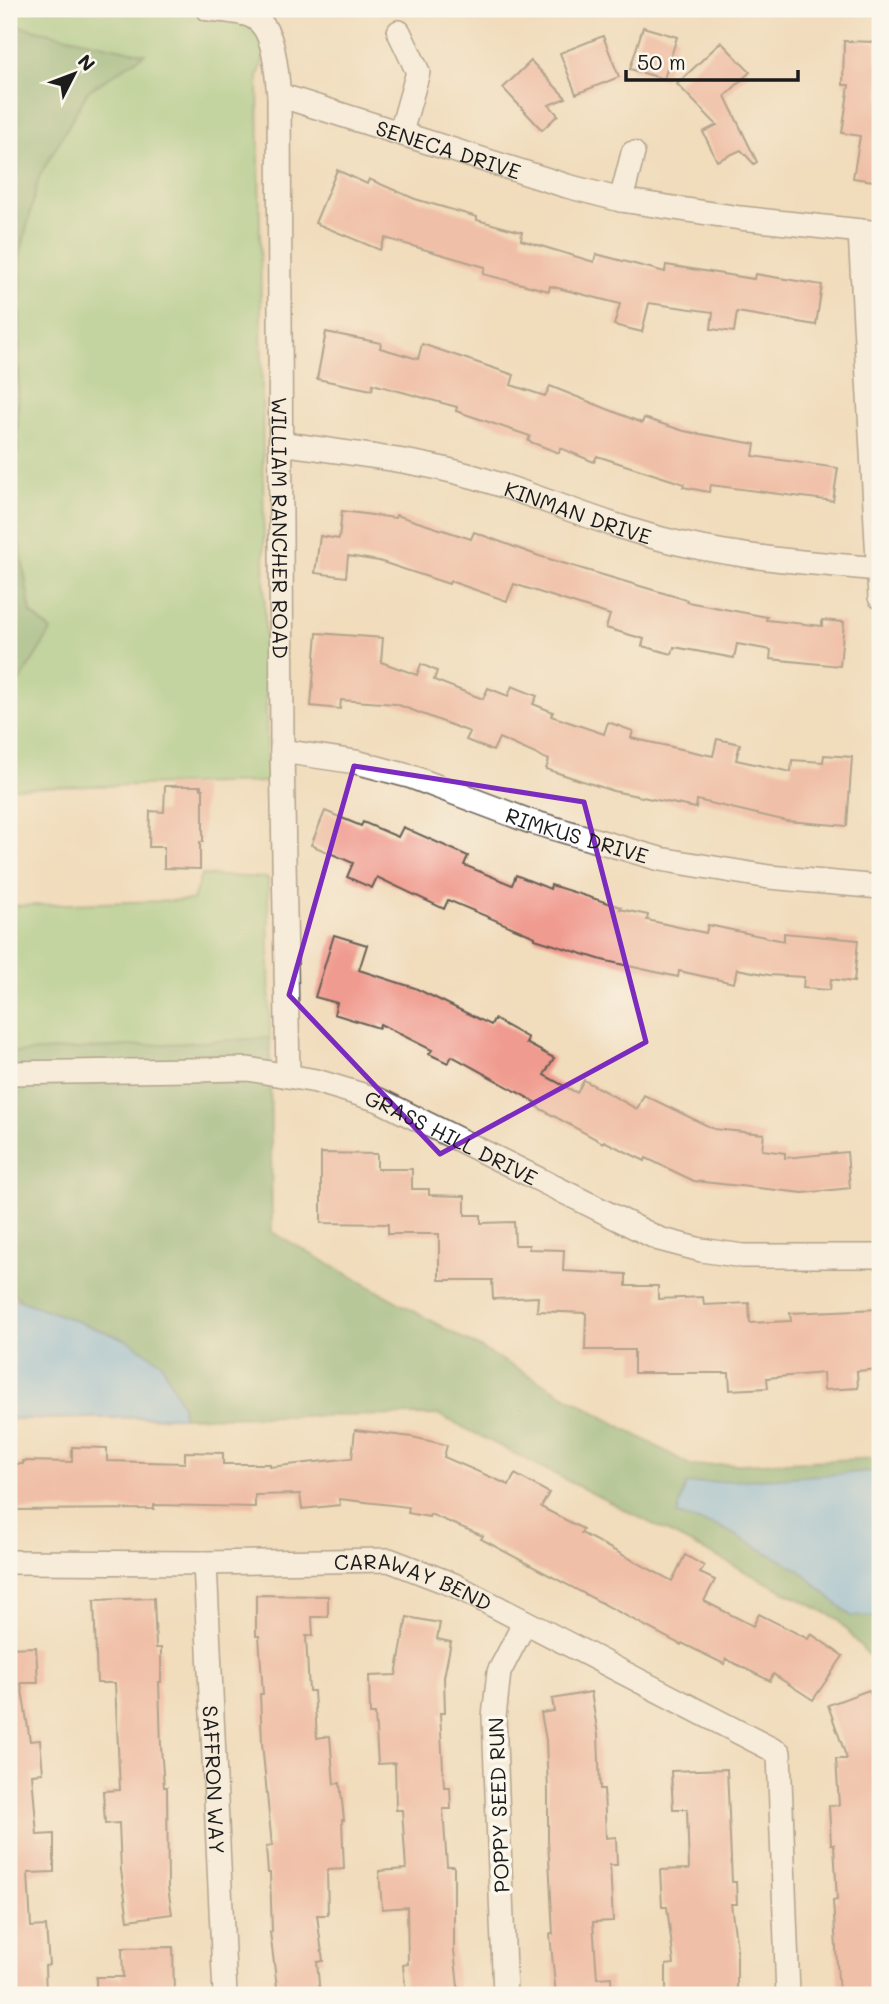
<svg xmlns="http://www.w3.org/2000/svg" width="889" height="2004" font-family="Mali,sans-serif">
	<rect width="100%" height="100%" fill="#fbf7ec"/>
	<filter id="ink" filterUnits="userSpaceOnUse"><feTurbulence type="fractalNoise" baseFrequency=".0143" numOctaves="2"/><feDisplacementMap in="SourceGraphic" scale="14" xChannelSelector="R" yChannelSelector="G"/><feConvolveMatrix kernelMatrix="1 2 1 2 8 2 1 2 1" color-interpolation-filters="sRGB"/></filter>
	<filter id="wash" filterUnits="userSpaceOnUse"><feTurbulence type="fractalNoise" baseFrequency=".00686" numOctaves="4" result="noise"/><feDisplacementMap in="SourceGraphic" scale="28" xChannelSelector="R" yChannelSelector="G"/><feGaussianBlur stdDeviation="1.57" result="paint"/><feColorMatrix in="noise" values="0 0 0 0 0 0 0 0 0 0 0 0 0 0 0 0 0 1.4 0 .05"/><feComposite in="paint" operator="in"/></filter>
	<g filter="url(#wash)">
		<rect width="100%" height="100%" fill="#f1dcbc"/>
		<path fill="#8dc97e" stroke="#54724d" stroke-width="2" d="M9,9H192L273,25L258,77L267,782L9,788V698L51,631L31,613L16,523L21,251L39,177L88,91L144,54L9,24Z
			M201,875L268,878L270,1038L9,1053V906L193,900Z"/>
		<path fill="#72ad6d" stroke="#476444" stroke-width="2" d="M9,24L145,54L88,91L39,177L21,251L16,523L31,613L51,631L9,698Z
			M270,1038L272,1232L692,1466L880,1458V1668L836,1618L439,1415L183,1417L182,1406L127,1340L26,1303L9,1289V1053Z"/>
		<path fill="#76bbec" stroke="#496c84" stroke-width="2" d="M9,1296L127,1340L161,1362L182,1406L183,1417L9,1419Z
			M880,1471V1617L851,1616L798,1569L720,1527L677,1515L686,1484Z"/>
		<g id="blocks">
			<path fill="#f09b8f" d="M643,27L677,37L664,79L630,69Z
				M603,36L619,77L576,94L560,53Z
				M844,41L876,42V63H880V182L853,178L860,136L842,133L849,85H843Z
				M721,42L750,72L725,96L757,162L754,164L741,150L717,161L703,132L717,125L677,84Z
				M531,61L566,98L549,105L558,115L542,130L503,88Z
				M337,170L367,184L369,179L415,199L477,217V220L522,232L521,240L594,262L596,254L665,272L666,265L754,279L755,274L822,285L816,325L737,312L734,332L711,329L713,312L649,303L642,332L614,325L620,304L550,286L549,291L483,274L485,267L385,238L380,250L315,223Z
				M326,332L381,343L380,348L418,359L422,344L514,375L511,385L545,396L550,386L642,423L644,418L684,431L755,444L753,456L838,468L833,501L711,485L709,492L683,487L684,484L597,456L594,462L560,448L559,453L528,441L530,436L456,411L457,407L373,384L372,390L317,379Z
				M342,511L395,518L396,515L471,539L474,532L539,556L687,600V602L767,617L766,620L822,626V620L844,622L840,666L770,659L771,650L737,644L734,658L674,647L672,654L642,646L644,639L606,628L610,615L514,584L507,601L450,581L449,584L379,561L348,556L346,577L315,573L320,536L339,539Z
				M317,633L383,638L381,662L417,675L421,664L437,671L434,680L483,699L488,688L508,696L512,686L537,696L533,704L553,712L551,716L604,734L608,722L633,731L631,738L713,756L717,739L740,744L736,760L791,772L792,760L823,762L824,755L852,757L847,826L787,821L697,800L696,808L613,791L546,769L549,760L499,738L493,751L466,740L470,732L396,704L341,700L340,709L311,706Z
				M165,786H201V789H203V842H200V869L164,868V847H149L150,811L164,812Z
				M325,811L361,826L363,822L398,837L403,827L468,856L464,865L512,885L516,875L550,889L551,885L621,907L620,909L648,915L647,920L706,933L708,925L784,941V933L858,940L854,982L831,979L830,990L803,988L804,977L769,975L737,969L734,983L679,971L678,977L602,960L535,939V937L448,900L444,909L377,877L372,888L347,877L353,863L311,845Z
				M334,935L367,945L359,970L415,988L491,1025L494,1019L528,1038L526,1043L554,1058L544,1075L577,1093L584,1080L637,1109L644,1095L714,1129L764,1134L762,1150L785,1153V1158L847,1152L850,1188L803,1193L694,1181L646,1158L645,1161L604,1141L603,1143L537,1107L539,1104L452,1056L448,1063L429,1054L432,1050L380,1024L379,1028L334,1014L337,1003L315,997Z
				M321,1153L377,1154V1169H412V1189H429V1195L465,1196V1215H481V1223L514,1222L515,1245H529V1249L564,1250L563,1271L626,1274V1286H658V1299L703,1297L704,1305L749,1303L750,1323L791,1321L790,1313L880,1309V1369L857,1371L858,1388L824,1390L823,1373L767,1378L768,1388L730,1390L729,1373H634V1350H585L586,1313L537,1311L538,1297L493,1299L492,1280H439V1234H388V1224L321,1223Z
				M355,1430L412,1437L447,1445L444,1457L509,1485L515,1474L549,1493L541,1507L583,1529L581,1533L672,1581L685,1555L704,1566L700,1573L715,1580L704,1601L753,1626L759,1614L808,1639L811,1634L843,1656L813,1700L773,1674L770,1681L726,1659L724,1664L682,1643L681,1645L481,1539L483,1536L430,1514L429,1517L408,1513L409,1507L339,1499L340,1505L302,1509L300,1494L255,1495V1507L154,1505V1509L9,1510V1464H23V1461L72,1462V1447L107,1448V1461L185,1463V1452L223,1453V1464H270V1467L352,1458Z
				M256,1595L328,1596V1617H312L313,1636H306L309,1691H314L317,1738L330,1736L334,1784L340,1783L344,1820H342L344,1869L327,1870L328,1915H317L323,1961L317,1962L320,1995H278L270,1932H272L270,1873H268L266,1847L272,1846L262,1743L260,1694H263L259,1636H256Z
				M154,1598L156,1648H161V1682H159L161,1747L164,1787H167L168,1888L172,1914L128,1920L121,1870L119,1823L105,1824L103,1791L120,1790L115,1683H97L94,1600Z
				M407,1617L440,1623L437,1639L451,1642L444,1677L445,1713H440L444,1787H450L451,1809H443L447,1866H454V1950L459,1995H406L403,1965L408,1964L407,1907L382,1909L379,1871L406,1869L402,1810H396L395,1763L378,1764L375,1714H370L369,1676L396,1675Z
				M36,1647L38,1683H21L30,1741L40,1740L43,1773L32,1774L37,1835L54,1834V1872L28,1873L31,1927L46,1926L49,1965L45,1966L46,1995H9V1648Z
				M869,1690L880,1719V1995H839L833,1901L837,1900L834,1844H831L829,1806L839,1805L836,1759H847L828,1705Z
				M591,1692L598,1735L600,1789H604L606,1838L616,1837L617,1865H610L613,1921L593,1922L597,1978L611,1977L612,1995H556L550,1934H553L548,1840V1791L546,1740L541,1713L554,1711L552,1699Z
				M727,1769L732,1882H736L737,1904H731L737,1949V1995H666V1965L674,1964L667,1907H662L660,1870L689,1869L687,1809H673L671,1771Z
				M173,1947L174,1995H96V1977H123L122,1948Z"/>
		</g>
	</g>
	<g filter="url(#ink)">
		<use href="#blocks" fill-opacity="0" stroke="#675f54" stroke-width="2"/>
		<g fill="none" stroke-linecap="round" stroke-linejoin="round">
			<g stroke="#675f54" stroke-width="26">
				<g id="minor">
					<path id="s1" d="M208,9C221,11 241,11 253,17C276,29 276,73 279,95L282,751L288,1075"/>
					<path d="M399,32L418,72L401,132"/>
					<path id="s2" d="M279,95L567,186L621,200L740,218L880,233"/>
					<path d="M621,200L633,153"/>
					<path d="M860,231L880,597"/>
					<path id="s3" d="M281,443C345,453 412,459 475,477C543,497 608,527 678,543C744,558 811,563 879,569"/>
					<path id="s4" d="M282,751L356,762L412,777L529,821L660,859L769,877L880,887"/>
					<path id="s5" d="M9,1073L248,1069L316,1081L379,1100L659,1239L701,1250L743,1256H880"/>
					<path id="s6" d="M9,1562L205,1563L389,1560L454,1585L779,1753L788,1995"/>
					<path id="s7" d="M205,1563L225,1995"/>
					<path d="M505,1995L494,1717L499,1672L525,1622"/>
				</g>
			</g>
			<use href="#minor" stroke="#fff" stroke-width="23"/>
		</g>
	</g>
	<path d="M0 0H889V2004H0ZM354,766L584,802L646,1042L440,1154L289,995Z" fill="#f1dcbc" fill-opacity=".55" fill-rule="evenodd"/>
	<path fill="none" stroke="#7b2cbf" stroke-width="5" stroke-linejoin="round" d="M354,766L584,802L646,1042L440,1154L289,995Z"/>
	<g text-anchor="middle" dominant-baseline="central" stroke-width="7" stroke-linejoin="round" paint-order="stroke">
		<g font-size="21" fill="#1c1c1c" stroke="#fbf7ec">
			<text stroke="none"><textPath href="#s2" startOffset="178">SENECA DRIVE</textPath></text>
			<text stroke="none"><textPath href="#s3" startOffset="306">KINMAN DRIVE</textPath></text>
			<text stroke="none"><textPath href="#s1" startOffset="564">WILLIAM RANCHER ROAD</textPath></text>
			<text stroke="none"><textPath href="#s4" startOffset="308">RIMKUS DRIVE</textPath></text>
			<text stroke="none"><textPath href="#s5" startOffset="455">GRASS HILL DRIVE</textPath></text>
			<text stroke="none"><textPath href="#s6" startOffset="408">CARAWAY BEND</textPath></text>
			<text stroke="none"><textPath href="#s7" startOffset="217">SAFFRON WAY</textPath></text>
			<text transform="translate(498 1805) rotate(-92)">POPPY SEED RUN</text>
		</g>
	</g>
	<rect width="889" height="2004" fill="none" stroke="#fbf7ec" stroke-width="35"/>
	<g transform="translate(74 74) rotate(48)" stroke="#fbf7ec" stroke-width="5" paint-order="stroke">
	<path d="M0-5L12 26L0 18L-12 26Z" fill="#1c1c1c"/>
	<text y="-10" font-size="19" font-weight="bold" text-anchor="middle" fill="#1c1c1c">N</text>
	</g>
	<path d="M626 70v10h172v-10" fill="none" stroke="#1c1c1c" stroke-width="3.5"/>
	<text x="637" y="70" font-size="21" fill="#1c1c1c" stroke="#fbf7ec" stroke-width="5" paint-order="stroke">50 m</text>
</svg>
